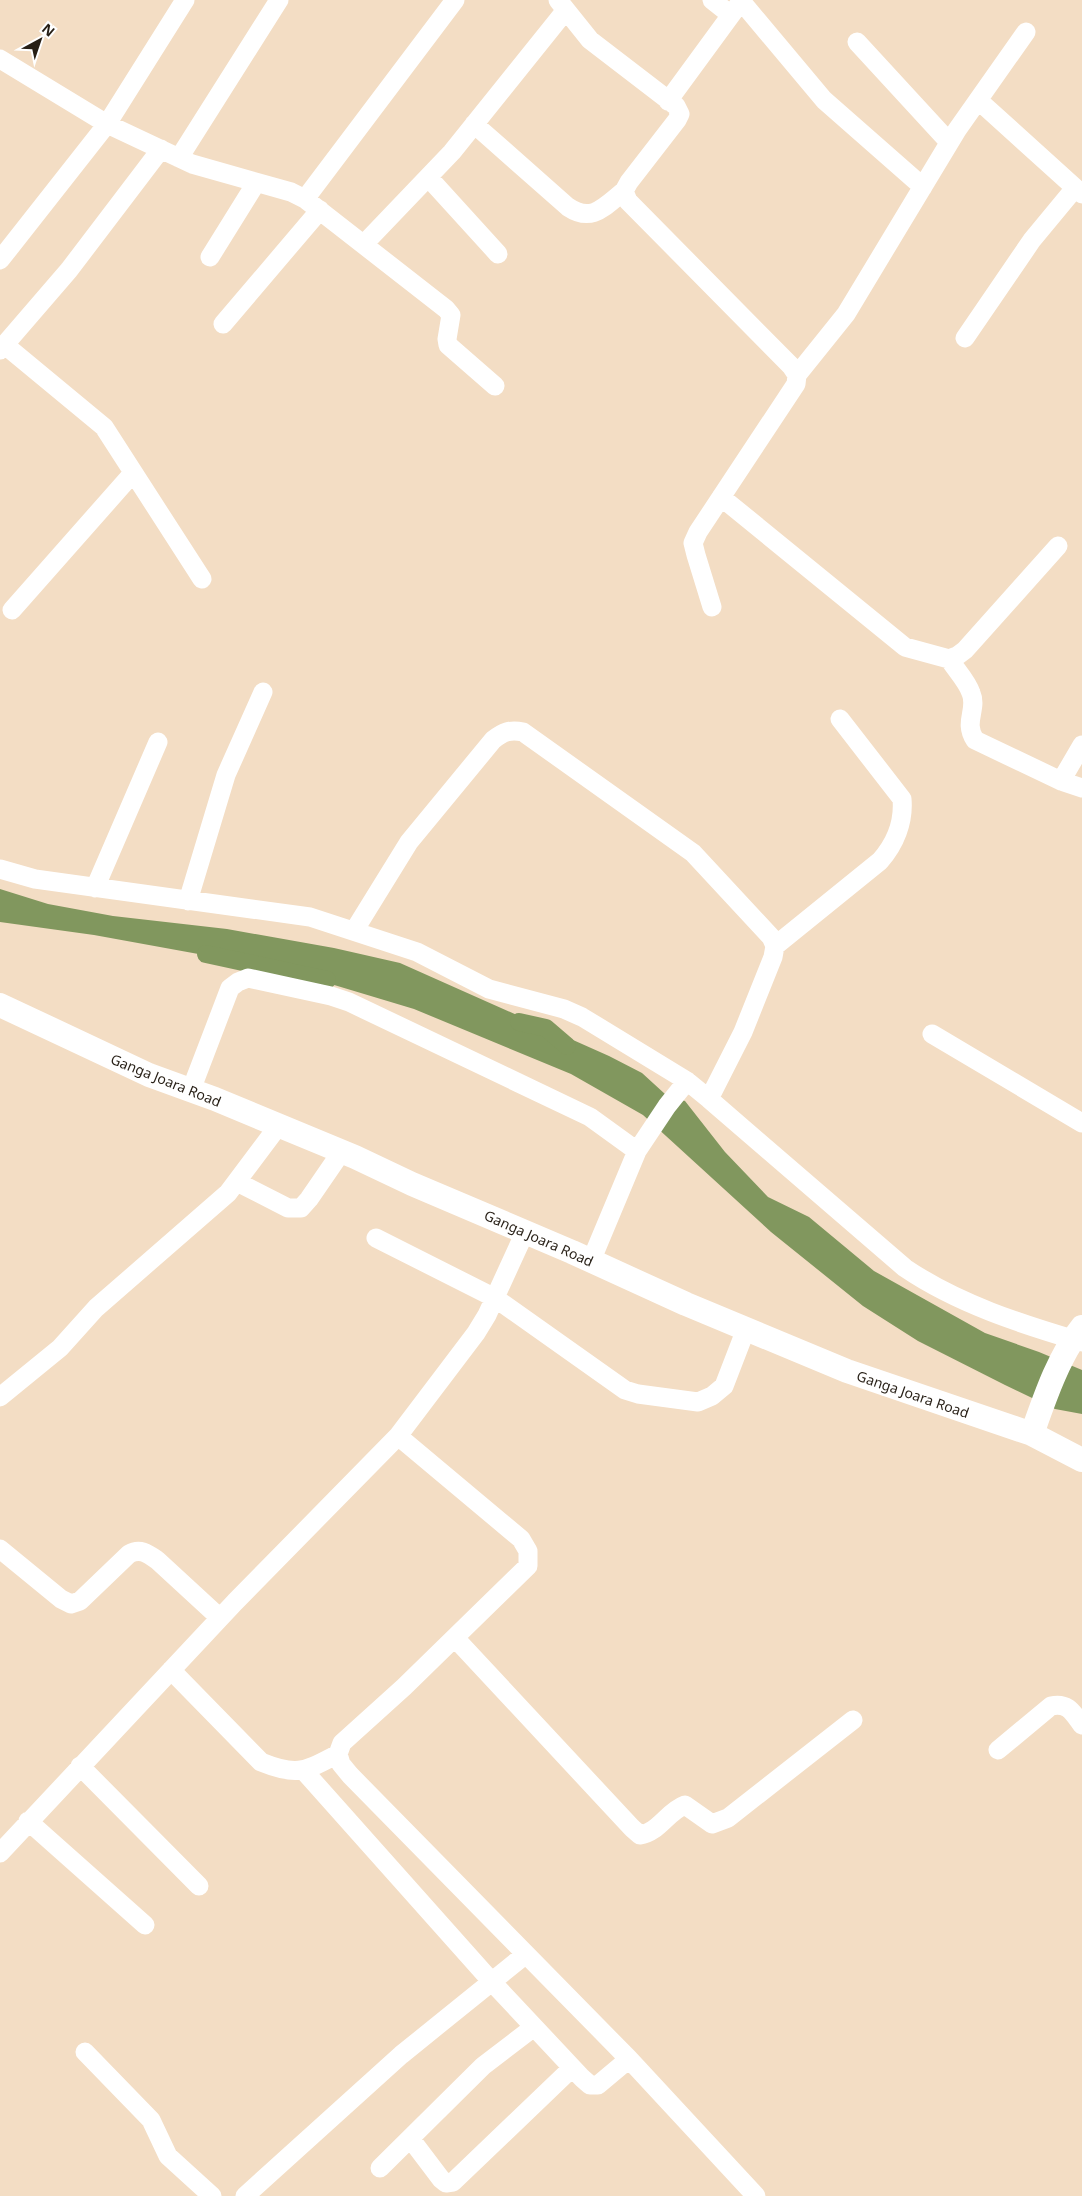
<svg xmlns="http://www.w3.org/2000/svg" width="1082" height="2196" font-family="'Noto Sans',sans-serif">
	<rect width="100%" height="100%" fill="#f3ddc4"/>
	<path fill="#81975e" d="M0,889L48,904L113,916L227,929L334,948L400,963L609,1056L642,1073L665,1094L685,1101L725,1152L768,1197L809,1217L874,1271L985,1333L1039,1352L1082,1370V1414L1055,1409L1005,1385L918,1341L863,1306L771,1232L643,1115L571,1074L414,1009L281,969L94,935L0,922Z"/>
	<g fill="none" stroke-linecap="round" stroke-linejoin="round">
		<path stroke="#81975e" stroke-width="18" d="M206,954L327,980
			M519,1022L546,1028L567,1046"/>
		<path stroke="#fff" stroke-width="19" d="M558,0L590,40L676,106L680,114L677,120L629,182L624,191L628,201L791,366L797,375L796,384L698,532L693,543L696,555L712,607
			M712,0L731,15
			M741,1L824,100L923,187
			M857,42L949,142
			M0,59L107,124L192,164L291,192L305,199L446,309L451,315L447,339L448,345L495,386
			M978,100L1082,194
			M668,101L742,0
			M474,124L568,207C592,223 604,207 624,191
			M179,158L279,0
			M428,177L498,254
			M305,199L455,0
			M364,244L452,152L566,10
			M210,257L256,183
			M0,260L107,124L185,0
			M223,324L320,210
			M965,338L1032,240L1075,188
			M5,345L104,427L202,579
			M0,350L69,270L161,149
			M797,375L846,314L957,130L1026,32
			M721,497L905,647L949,659L957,656L965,650L1058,546
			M12,610L133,473
			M949,659C956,670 967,681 971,693C978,709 963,722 975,740L1061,781L1082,788
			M1061,781L1082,745
			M0,869L35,879L310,917L417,952L489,989L564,1009L582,1017L687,1081L709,1099L905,1268C958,1304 1021,1324 1082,1342
			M95,888L158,742
			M188,901L226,775L263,692
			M354,931L409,842L493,740C503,732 510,729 523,732L693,853L771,937L775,946L773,957L743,1032L709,1099
			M775,946L880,861C895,844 904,822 902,799L840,719
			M932,1034L1082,1123
			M191,1090L230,988L238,982L248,978L331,996L349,1002L590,1117L637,1151
			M237,1182L288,1208H301L309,1199L342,1151
			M376,1238L495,1298L625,1390L638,1394L698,1402L712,1396L724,1386L746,1329
			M591,1261L637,1151L667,1106L687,1081
			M0,1397L60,1348L96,1308L228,1193L279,1125
			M398,1436L521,1539L528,1551V1566L404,1687L342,1743L338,1754L341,1764L350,1775L629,2059L756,2196
			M0,1549L61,1599L71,1604L80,1601L129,1554C140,1548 147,1553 157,1560L220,1618
			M455,1638L632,1828L640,1835C658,1833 668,1811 685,1805L712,1824L728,1818L853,1720
			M171,1670L261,1762C298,1777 305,1771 338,1754
			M998,1750L1051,1706C1068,1702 1073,1713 1082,1725
			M80,1766L199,1886
			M304,1771L492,1982L582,2078L590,2085H598L629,2059
			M28,1821L145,1925
			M0,1853L235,1602L398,1436L476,1333L487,1315L525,1232
			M85,2052L151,2120L168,2156L212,2196
			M410,2138L441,2179L446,2183L453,2182L572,2068
			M380,2168L483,2066L534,2027
			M245,2196L401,2055L526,1954"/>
		<path stroke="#fff" stroke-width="24" d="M0,1005L149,1075L215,1099L355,1157L412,1184L572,1252L686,1304L847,1371L1032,1434L1082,1460
			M1032,1434C1044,1400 1059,1355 1082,1327"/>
	</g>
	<g text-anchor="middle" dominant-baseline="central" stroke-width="5" stroke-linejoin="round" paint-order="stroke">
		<g font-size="14" fill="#271f16" stroke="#fff">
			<text transform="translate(166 1080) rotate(22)">Ganga Joara Road</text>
			<text transform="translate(539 1238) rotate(24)">Ganga Joara Road</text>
			<text transform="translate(913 1394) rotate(19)">Ganga Joara Road</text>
		</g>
	</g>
	<g transform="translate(40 40) rotate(40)" stroke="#ffffff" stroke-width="4" paint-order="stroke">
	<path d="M0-4L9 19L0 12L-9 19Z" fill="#271f16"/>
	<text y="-8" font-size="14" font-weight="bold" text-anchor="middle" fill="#271f16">N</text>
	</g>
</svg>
